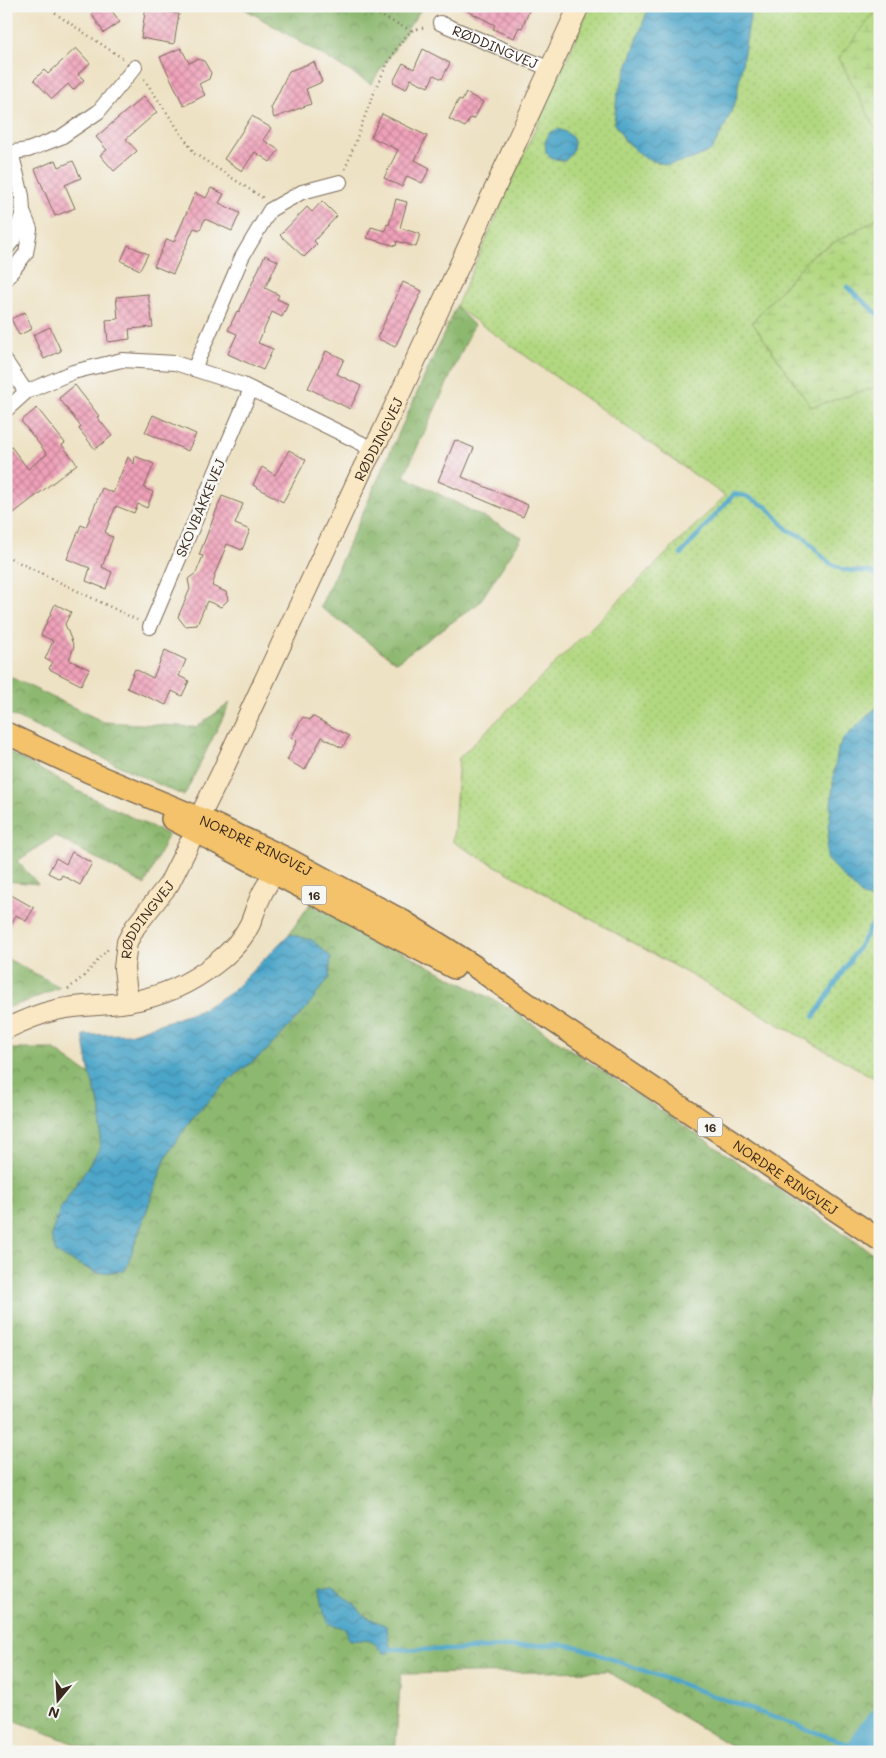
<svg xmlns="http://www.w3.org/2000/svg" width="886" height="1758" font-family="Mali,sans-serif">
	<defs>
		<pattern id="grass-dots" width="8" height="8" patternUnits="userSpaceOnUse" patternTransform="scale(1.25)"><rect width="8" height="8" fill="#b2d881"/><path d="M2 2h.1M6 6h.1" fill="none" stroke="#9aba6f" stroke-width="1.8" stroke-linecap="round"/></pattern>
		<pattern id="forest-crowns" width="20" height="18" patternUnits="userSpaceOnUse" patternTransform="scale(1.25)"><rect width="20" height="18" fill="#8db86f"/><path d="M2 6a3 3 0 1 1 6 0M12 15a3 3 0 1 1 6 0" fill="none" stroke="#74965b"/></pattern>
		<pattern id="wetland-marsh" width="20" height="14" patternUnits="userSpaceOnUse" patternTransform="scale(1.25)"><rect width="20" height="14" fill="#b2d881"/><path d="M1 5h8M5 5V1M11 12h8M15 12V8" fill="none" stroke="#9aba6f"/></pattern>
		<pattern id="water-waves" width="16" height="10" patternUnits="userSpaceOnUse" patternTransform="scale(1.25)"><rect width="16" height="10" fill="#4ba5c9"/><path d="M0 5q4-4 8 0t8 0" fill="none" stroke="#4087a3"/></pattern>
		<pattern id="building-cross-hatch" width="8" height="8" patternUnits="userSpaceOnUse" patternTransform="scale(1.25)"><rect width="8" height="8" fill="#f0a1ba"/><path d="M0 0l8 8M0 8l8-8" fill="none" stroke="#c48397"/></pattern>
	</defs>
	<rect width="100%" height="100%" fill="#f6f6f2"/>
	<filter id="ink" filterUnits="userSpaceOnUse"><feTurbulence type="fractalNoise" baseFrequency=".02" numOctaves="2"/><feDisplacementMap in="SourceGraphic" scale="10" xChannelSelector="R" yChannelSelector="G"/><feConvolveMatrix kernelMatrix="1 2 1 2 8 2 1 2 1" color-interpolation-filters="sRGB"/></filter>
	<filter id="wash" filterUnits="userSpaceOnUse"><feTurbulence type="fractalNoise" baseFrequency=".0096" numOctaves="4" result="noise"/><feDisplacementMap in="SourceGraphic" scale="20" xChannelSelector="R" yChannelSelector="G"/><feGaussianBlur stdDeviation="1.12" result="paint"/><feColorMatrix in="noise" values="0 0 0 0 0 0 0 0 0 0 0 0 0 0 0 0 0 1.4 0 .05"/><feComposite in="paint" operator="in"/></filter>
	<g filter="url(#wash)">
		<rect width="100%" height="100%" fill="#eee2c4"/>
		<path fill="url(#grass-dots)" stroke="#768150" d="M590,6H880V1081L453,842L459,758L725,496L456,307Z
			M880,1730V1752H865Z"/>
		<path fill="url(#forest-crowns)" stroke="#647146" d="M240,6H423L371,84Z
			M456,307L474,325L404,476L522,537L479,603L396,662L320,607Z
			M6,675L104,722L196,727L230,703L184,796L6,713Z
			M6,750L78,791L168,835L145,885L55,836L17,861L38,884L6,881Z
			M310,904L509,1008L880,1258V1729L865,1752H741L607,1671L401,1674L395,1752H95L6,1717V1049H53L90,1075L101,1109L100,1148L61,1207L51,1235L56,1253L97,1273L125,1271L166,1157L192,1118L227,1082L267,1050L304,1011L312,940L289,934Z
			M6,958L60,987L28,1001L6,1008Z"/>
		<path fill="url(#wetland-marsh)" stroke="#768150" d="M880,6V137L839,58Z
			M880,217V386L811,407L752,322L812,255Z"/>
		<path fill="url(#water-waves)" stroke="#436874" d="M649,6H752L736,100L725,126L712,150L693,159L668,165L646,159L625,141L614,122L617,96Z
			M558,129C578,135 578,147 565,161L551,158L546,153L545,142L550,132Z
			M880,704V903L863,897L826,859L834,772L838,749L844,738Z
			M289,934L312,940L331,957L329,978L304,1011L267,1050L227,1082L192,1118L166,1157L125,1271L97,1273L56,1253L51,1235L61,1207L100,1148L101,1109L90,1075L83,1035L129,1034L199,1011L230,993Z
			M321,1588L332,1589L355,1604L363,1615L386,1626C389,1634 388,1641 391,1649L388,1653H384C380,1649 376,1644 372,1642C364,1638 356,1642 348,1639C348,1626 339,1627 329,1624C324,1613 318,1600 321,1588Z"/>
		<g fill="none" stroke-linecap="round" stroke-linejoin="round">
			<path stroke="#4ba5c9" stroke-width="4.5" d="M847,287L880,316
				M681,554L734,494L746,496L767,507L788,530L805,538L813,547L828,562L843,570L870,572L880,577
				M814,1017L880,913
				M391,1649L453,1650L561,1644L578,1647L862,1749"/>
			<path stroke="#4ba5c9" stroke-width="28" d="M860,1752L871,1732L880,1722"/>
		</g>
		<g id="blocks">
			<path fill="url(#building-cross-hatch)" d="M94,6H113L112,11L120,22L104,33L92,15Z
				M146,6H169L168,12L179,14L174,44L141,38Z
				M458,6H531L522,28L519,27L514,38L493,29L495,25Z
				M76,48L90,63L78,74L84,80L73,90L68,84L52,99L34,80L44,70L48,74Z
				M181,48L189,63L198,59L204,61L211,73L209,79L199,84L205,95L184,106L160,57Z
				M423,49L450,63L442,79L434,75L428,87L411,79L406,89L393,82L403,63L414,69Z
				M314,62L322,82L306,89L311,104L274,118L271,108L289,71Z
				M466,93L483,102L474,119L470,118L465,127L449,119L459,99L462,101Z
				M144,96L157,112L126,139L137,151L114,171L100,155L107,150L96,137Z
				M382,114L427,136L415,160L430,168L422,183L407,176L402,187L384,178L398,150L371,137Z
				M252,116L271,128L263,140L279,150L270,162L255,152L242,171L224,159Z
				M56,160L59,167L73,161L81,178L65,185L75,208L55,216L35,169Z
				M211,188L224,194L219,203L240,213L232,231L205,219L200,230L194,228L173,274L154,266L167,239L174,242L195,193L206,198Z
				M396,199L407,202L400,228L420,234L416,247L397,241L396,246L367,238L371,227L385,231L387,224L389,225Z
				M322,201L337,216L314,241L317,244L304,257L280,235L307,207L312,212Z
				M128,245L148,254L140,270L121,261Z
				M265,255L278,261L265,288L279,295L277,299L288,304L282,317L272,312L258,343L273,349L263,370L228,354L237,334L228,330L237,311L239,312Z
				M403,282L422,291L395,347L377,338Z
				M148,294L153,327L129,329L130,339L108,342L106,320L118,319L116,297Z
				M25,312L32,329L19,335L11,319Z
				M50,327L61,351L44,359L33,335Z
				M326,351L344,359L337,374L361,386L350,409L308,388Z
				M75,385L99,416L97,417L112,436L95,449L79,429L81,427L59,398Z
				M37,408L65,443L62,445L77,464L6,519V440L28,469L47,454L21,421Z
				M153,415L196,434L188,451L145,432Z
				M455,440L474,448L462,477L528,505L523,517L438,481Z
				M289,450L306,460L283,502L253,485L262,467L275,475Z
				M135,456L154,464L144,488L153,492L147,508L138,504L134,513L116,506L105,532L107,533V535L113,537L102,567L112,572L106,589L86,581L90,568L67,559L81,525L86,527L102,488L113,493L128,457L134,464Z
				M222,496L243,504L235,524L250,530L242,550L227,544L214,576L215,577L212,586L226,592L228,600L221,607L207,601L197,625L185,626L178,617L190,589L188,579L196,573L203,556L199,555Z
				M55,604L71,612L65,624L74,647L69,660L89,669L81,685L49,669L52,662L45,659L53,641L41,635Z
				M165,650L186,660L179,676L189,681L182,696L172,691L166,705L127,688L135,669L153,678Z
				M312,716L349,736L342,748L322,737L305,770L287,760L297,741L291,738L303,717L310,720Z
				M72,852L92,863L80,885L62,875L60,879L48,873L56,858L66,864Z
				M6,892L34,908L26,921L16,915L6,932Z"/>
		</g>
	</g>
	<g filter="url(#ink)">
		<use href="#blocks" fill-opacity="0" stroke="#7a6a58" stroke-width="1"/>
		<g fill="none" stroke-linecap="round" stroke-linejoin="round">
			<g stroke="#7a6a58" stroke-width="16">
				<g id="street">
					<path id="s1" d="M440,23L550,69"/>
					<path d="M6,153L28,150L61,137L98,112L135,67"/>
					<path d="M6,249L14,239L23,212"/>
					<path d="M6,279L26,253L30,229L23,212L22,196L11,152"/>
					<path d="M6,362L26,392"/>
					<path d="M194,369L242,257L270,210L302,192L340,182"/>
					<path d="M6,410L26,392L73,372L122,360L175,363L243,385L363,444L371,452"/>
					<path d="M150,627L251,389"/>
				</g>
			</g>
			<g stroke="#7a6a58" stroke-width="22">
				<g id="secondary">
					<path id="s2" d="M204,808L221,774L364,466L383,431L579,6"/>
					<path id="s3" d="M128,1002L124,968L127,942L135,927L169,884L189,844"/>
					<path d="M6,1029C22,1021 39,1014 56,1010C80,1004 105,1006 128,1002C160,997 190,984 215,964C228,954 243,939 250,924C253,917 255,910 258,903C264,887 273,874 285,862"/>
				</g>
			</g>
			<g stroke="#7a6a58" stroke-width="24">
				<g id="primary">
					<path id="s4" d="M6,733L89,772L209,822L288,859L403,921L474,966L541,1013L880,1240"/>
					<path d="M172,819L454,968"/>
				</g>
			</g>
			<path stroke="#7a6a58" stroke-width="2.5" stroke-dasharray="1 4" stroke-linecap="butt" d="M48,6L59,16L125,60
				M361,6L412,31
				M144,79L195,154L263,198
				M345,169C359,136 384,51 412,31C415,29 422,28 426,27
				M6,556L137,620
				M68,989L84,976L108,949"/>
			<use href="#street" stroke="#fff" stroke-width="14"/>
			<use href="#secondary" stroke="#fae7c3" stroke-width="20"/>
			<use href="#primary" stroke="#f3c26a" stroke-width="21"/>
		</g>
	</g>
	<g text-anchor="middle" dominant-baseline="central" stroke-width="5" stroke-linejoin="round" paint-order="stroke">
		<g fill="#f6f6f2" stroke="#73675e" stroke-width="1">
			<rect x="301.5" y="885.5" width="25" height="19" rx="4"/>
			<rect x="697.5" y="1117.5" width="25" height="19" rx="4"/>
		</g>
		<g font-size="12" font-weight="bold" fill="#3b2a1e">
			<text x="314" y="895">16</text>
			<text x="710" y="1127">16</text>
		</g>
		<g font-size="14" fill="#3b2a1e" stroke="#f6f6f2">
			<text stroke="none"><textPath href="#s1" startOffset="60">RØDDINGVEJ</textPath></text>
			<text stroke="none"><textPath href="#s2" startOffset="408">RØDDINGVEJ</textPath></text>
			<text transform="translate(200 508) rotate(-67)">SKOVBAKKEVEJ</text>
			<text stroke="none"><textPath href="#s4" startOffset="274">NORDRE RINGVEJ</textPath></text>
			<text stroke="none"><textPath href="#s3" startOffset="89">RØDDINGVEJ</textPath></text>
			<text stroke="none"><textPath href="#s4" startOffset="900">NORDRE RINGVEJ</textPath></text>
		</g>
	</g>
	<rect width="886" height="1758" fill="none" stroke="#f6f6f2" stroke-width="25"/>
	<g transform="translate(58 1700) rotate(198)" stroke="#f6f6f2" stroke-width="4" paint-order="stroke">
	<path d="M0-4L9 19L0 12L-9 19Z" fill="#3b2a1e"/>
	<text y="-8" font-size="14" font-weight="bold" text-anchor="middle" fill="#3b2a1e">N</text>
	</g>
</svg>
